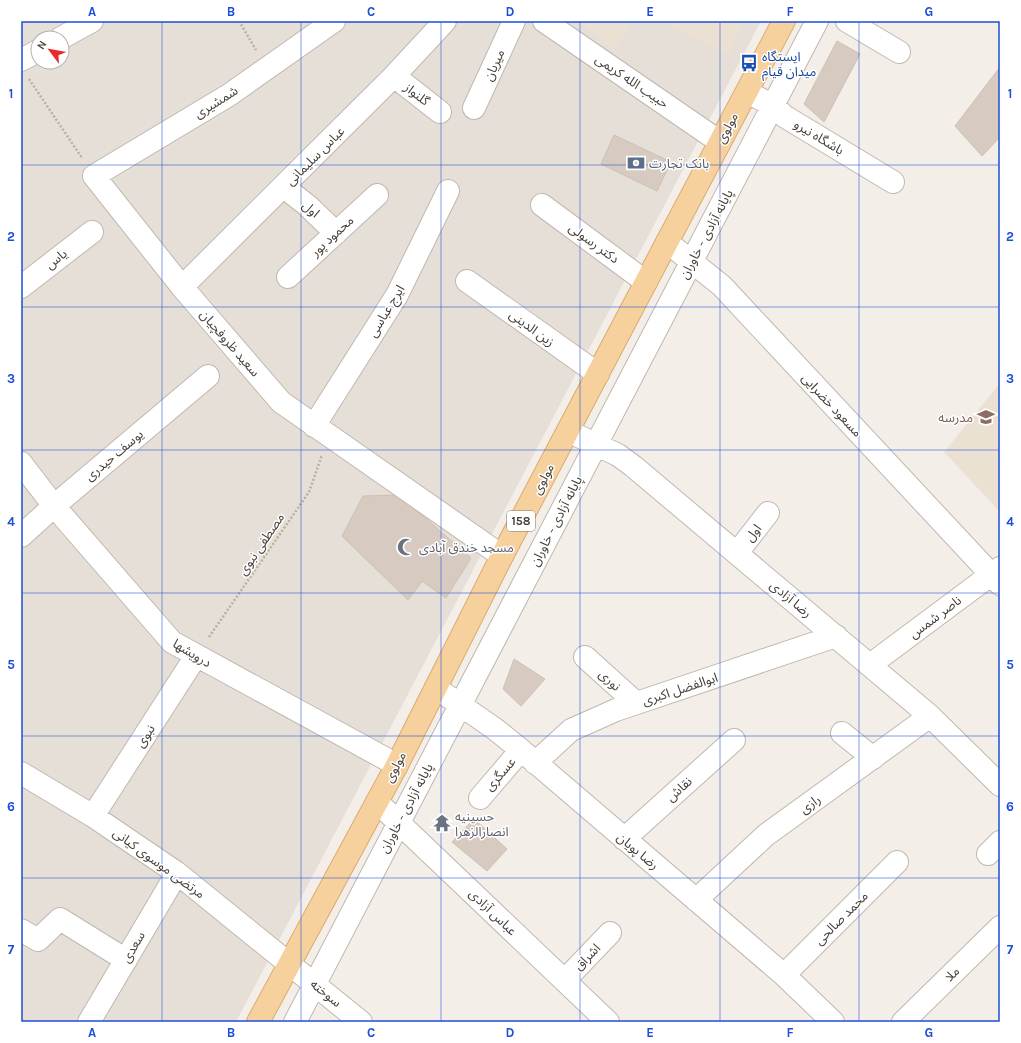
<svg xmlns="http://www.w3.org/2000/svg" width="1021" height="1043" font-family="Karla,'Noto Sans Arabic',sans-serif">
	<rect width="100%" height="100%" fill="#f3eee8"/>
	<path fill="#e6dfd7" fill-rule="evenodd" d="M21,21H761L236,1022H21ZM38,38H62V62H38Z"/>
	<path fill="#ebe1d3" d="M580,21H634L613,51Z
		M664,21H744L728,56Z
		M1000,383V512L944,452Z"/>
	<path fill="#d7cbc1" stroke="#cebfb2" d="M837,41L860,54L824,122L804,104Z
		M1000,67V137L982,156L955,126Z
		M614,135L671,162L657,191L601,164Z
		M399,495L471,558L446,598L422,581L408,600L342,536L363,496Z
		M514,659L545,679L521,706L503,689Z
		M474,819L507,849L487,871L452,842Z"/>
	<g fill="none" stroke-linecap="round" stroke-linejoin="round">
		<g stroke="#c1b7ae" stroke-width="24">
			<path id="minor" d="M334,21L229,95L94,176L182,287L281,402L502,556
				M544,21L720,142
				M847,21L899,52
				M61,38L92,21
				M21,60L38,51
				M394,76L440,112
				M747,92L774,106L784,116L893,182
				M474,108L514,21
				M284,187L308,206L336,233
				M542,205L646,282
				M667,242L722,286L1000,584
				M288,277L377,195
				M467,281L598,374
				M21,287L92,232
				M182,287L394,76L445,21
				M314,426L397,295L448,191
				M568,431L618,455L633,466L930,716L1000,785
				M21,463L54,506L172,642L397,765
				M21,536L54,506L208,376
				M737,553L768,513
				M585,657L636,703
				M870,665L1000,568
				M436,688L495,729L521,750L784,975L833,1022
				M842,733L873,758
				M535,763L571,730L616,710L836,636
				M21,773L93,816L177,873L361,1022
				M480,798L521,750
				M377,802L608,1022
				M93,816L196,656
				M624,839L734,740
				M988,854L1000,842
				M696,900L766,835L930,716
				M21,930L38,940L60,919L126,960
				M784,975L897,862
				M565,980L610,933
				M89,1022L177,873
				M295,1022L817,21
				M903,1022L1000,927"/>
		</g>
		<g stroke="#dbab6e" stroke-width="24">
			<path id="major" d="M258,1022L397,765L502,556L646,282L784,21"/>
		</g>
		<path stroke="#beae9e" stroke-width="2.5" stroke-dasharray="2 2" stroke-linecap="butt" d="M239,21L256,50
			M29,79L82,158
			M209,637L309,492L322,455"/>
		<use href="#minor" stroke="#fff" stroke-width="22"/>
		<use href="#major" stroke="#f6d19e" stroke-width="22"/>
	</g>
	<path fill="none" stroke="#1d4ed8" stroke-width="1" stroke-opacity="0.55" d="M162,21V1022M301,21V1022M441,21V1022M580,21V1022M720,21V1022M859,21V1022M21,165H1000M21,307H1000M21,450H1000M21,593H1000M21,736H1000M21,878H1000"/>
	<defs>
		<g id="bus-bare" transform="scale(1.38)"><path d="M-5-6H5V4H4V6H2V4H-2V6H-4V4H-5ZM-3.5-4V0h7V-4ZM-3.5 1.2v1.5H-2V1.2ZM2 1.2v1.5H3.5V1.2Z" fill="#1a4fb4" stroke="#fff" stroke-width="2.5" paint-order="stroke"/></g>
		<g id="bank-bare" transform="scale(1.38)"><path d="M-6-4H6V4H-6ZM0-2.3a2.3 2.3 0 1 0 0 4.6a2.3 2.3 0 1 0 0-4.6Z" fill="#5c6f8a" stroke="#fff" stroke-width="2.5" paint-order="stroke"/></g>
		<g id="school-bare" transform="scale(1.38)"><path d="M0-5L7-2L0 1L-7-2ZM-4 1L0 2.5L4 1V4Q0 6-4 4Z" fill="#8d6e63" stroke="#fff" stroke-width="2.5" paint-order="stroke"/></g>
		<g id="mosque-bare" transform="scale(1.38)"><path d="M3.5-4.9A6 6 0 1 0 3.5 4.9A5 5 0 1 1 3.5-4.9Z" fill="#6b7280" stroke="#fff" stroke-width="2.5" paint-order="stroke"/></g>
		<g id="temple-bare" transform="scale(1.38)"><path d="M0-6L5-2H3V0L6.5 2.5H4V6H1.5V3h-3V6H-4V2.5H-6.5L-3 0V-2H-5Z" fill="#6b7280" stroke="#fff" stroke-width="2.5" paint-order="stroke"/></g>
	</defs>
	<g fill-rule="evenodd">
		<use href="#bus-bare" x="749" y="63"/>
		<use href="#bank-bare" x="636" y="163"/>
		<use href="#school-bare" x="986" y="417"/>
		<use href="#mosque-bare" x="406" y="547"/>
		<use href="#temple-bare" x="442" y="823"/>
	</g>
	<g text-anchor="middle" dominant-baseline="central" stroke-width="3" stroke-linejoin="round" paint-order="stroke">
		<rect fill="#fff" stroke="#7e7873" stroke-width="1" x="507" y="511" width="28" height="20" rx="3"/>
		<g font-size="12" font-weight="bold" fill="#463e37">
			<text x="521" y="521">158</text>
		</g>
		<g font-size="13" fill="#164399" stroke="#fff" text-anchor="start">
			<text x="762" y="56">ایستگاه<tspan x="762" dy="15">میدان قیام</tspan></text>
		</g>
		<g font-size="13" fill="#463e37" stroke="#fff">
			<text transform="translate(494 65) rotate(-66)">میریان</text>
			<text transform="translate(632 81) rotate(34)">حبیب الله کریمی</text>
			<text transform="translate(417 94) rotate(38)">گلنواز</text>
			<text transform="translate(216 102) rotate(-32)">شمشیری</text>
			<text transform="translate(727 128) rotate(-62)">مولوی</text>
			<text transform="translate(819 137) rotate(31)">باشگاه نیرو</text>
			<text transform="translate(315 156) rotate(-45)">عباس سلیمانی</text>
			<text transform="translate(311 209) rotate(41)">اول</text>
			<text transform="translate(706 234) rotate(-62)">پایانه آزادی - خاوران</text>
			<text transform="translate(332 236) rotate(-43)">محمود پور</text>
			<text transform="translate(594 243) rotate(36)">دکتر رسولی</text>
			<text transform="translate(56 259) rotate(-39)">یاس</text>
			<text transform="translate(386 311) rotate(-59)">ایرج عباسی</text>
			<text transform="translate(532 328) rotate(36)">زین الدینی</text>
			<text transform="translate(230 343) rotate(49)">سعید ظروفچیان</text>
			<text transform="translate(832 405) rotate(47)">مسعود خضرایی</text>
			<text transform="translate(114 455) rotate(-40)">یوسف حیدری</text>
			<text transform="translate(543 479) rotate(-62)">مولوی</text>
			<text transform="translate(556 521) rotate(-63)">پایانه آزادی - خاوران</text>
			<text transform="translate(753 533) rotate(-53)">اول</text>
			<text transform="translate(261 544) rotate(-56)">مصطفی نبوی</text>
			<text transform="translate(791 599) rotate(40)">رضا آزادی</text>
			<text transform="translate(935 617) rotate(-37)">ناصر شمس</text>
			<text transform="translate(192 653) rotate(31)">درویشها</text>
			<text transform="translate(610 680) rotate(43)">نوری</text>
			<text transform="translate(680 689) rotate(-18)">ابوالفضل اکبری</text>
			<text transform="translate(145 736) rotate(-57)">نبوی</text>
			<text transform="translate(395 767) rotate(-62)">مولوی</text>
			<text transform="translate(500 774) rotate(-49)">عسگری</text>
			<text transform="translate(679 789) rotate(-42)">نقاش</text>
			<text transform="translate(810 804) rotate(-36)">رازی</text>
			<text transform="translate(406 808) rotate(-62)">پایانه آزادی - خاوران</text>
			<text transform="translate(638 851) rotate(40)">رضا پویان</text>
			<text transform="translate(159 863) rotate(36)">مرتضی موسوی کیانی</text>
			<text transform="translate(493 912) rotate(44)">عباس آزادی</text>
			<text transform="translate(841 918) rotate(-45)">محمد صالحی</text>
			<text transform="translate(133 947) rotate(-60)">سعدی</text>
			<text transform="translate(587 957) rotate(-46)">اشراق</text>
			<text transform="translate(952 974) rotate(-45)">ملا</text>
			<text transform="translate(326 993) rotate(39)">سوخته</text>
		</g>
		<g font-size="13" fill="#4e5e75" stroke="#fff" text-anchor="start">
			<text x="649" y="163">بانک تجارت</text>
		</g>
		<g font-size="13" fill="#785e54" stroke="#fff" text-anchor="end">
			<text x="973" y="417">مدرسه</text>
		</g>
		<g font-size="13" fill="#5b616d" stroke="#fff" text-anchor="start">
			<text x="419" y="547">مسجد خندق آبادی</text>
			<text x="455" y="816">حسینیه<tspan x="455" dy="15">انصارالزهرا</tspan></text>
		</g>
	</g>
	<rect width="1021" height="1043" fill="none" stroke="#ffffff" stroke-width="44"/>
	<g transform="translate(50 50) rotate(302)"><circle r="19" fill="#ffffff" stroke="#b5b2af"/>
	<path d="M0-3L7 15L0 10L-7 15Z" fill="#e92a29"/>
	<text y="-6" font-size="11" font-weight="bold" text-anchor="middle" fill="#463e37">N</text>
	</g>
	<rect x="22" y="22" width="977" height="999" fill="none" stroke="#1d4ed8" stroke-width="1.5"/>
	<g font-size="13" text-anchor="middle" font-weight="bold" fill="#1d4ed8">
		<text x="92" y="16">A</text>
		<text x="231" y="16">B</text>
		<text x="371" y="16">C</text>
		<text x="510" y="16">D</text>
		<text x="650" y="16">E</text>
		<text x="790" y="16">F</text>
		<text x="929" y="16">G</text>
		<text x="11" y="98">1</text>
		<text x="1010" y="98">1</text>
		<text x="11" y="241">2</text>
		<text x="1010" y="241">2</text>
		<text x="11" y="383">3</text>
		<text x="1010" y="383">3</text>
		<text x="11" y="526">4</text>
		<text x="1010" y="526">4</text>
		<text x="11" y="669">5</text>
		<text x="1010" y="669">5</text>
		<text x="11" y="811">6</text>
		<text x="1010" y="811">6</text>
		<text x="11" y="954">7</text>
		<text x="1010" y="954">7</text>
		<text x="92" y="1037">A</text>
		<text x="231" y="1037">B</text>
		<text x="371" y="1037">C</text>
		<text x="510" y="1037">D</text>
		<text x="650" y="1037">E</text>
		<text x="790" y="1037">F</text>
		<text x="929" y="1037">G</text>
	</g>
</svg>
